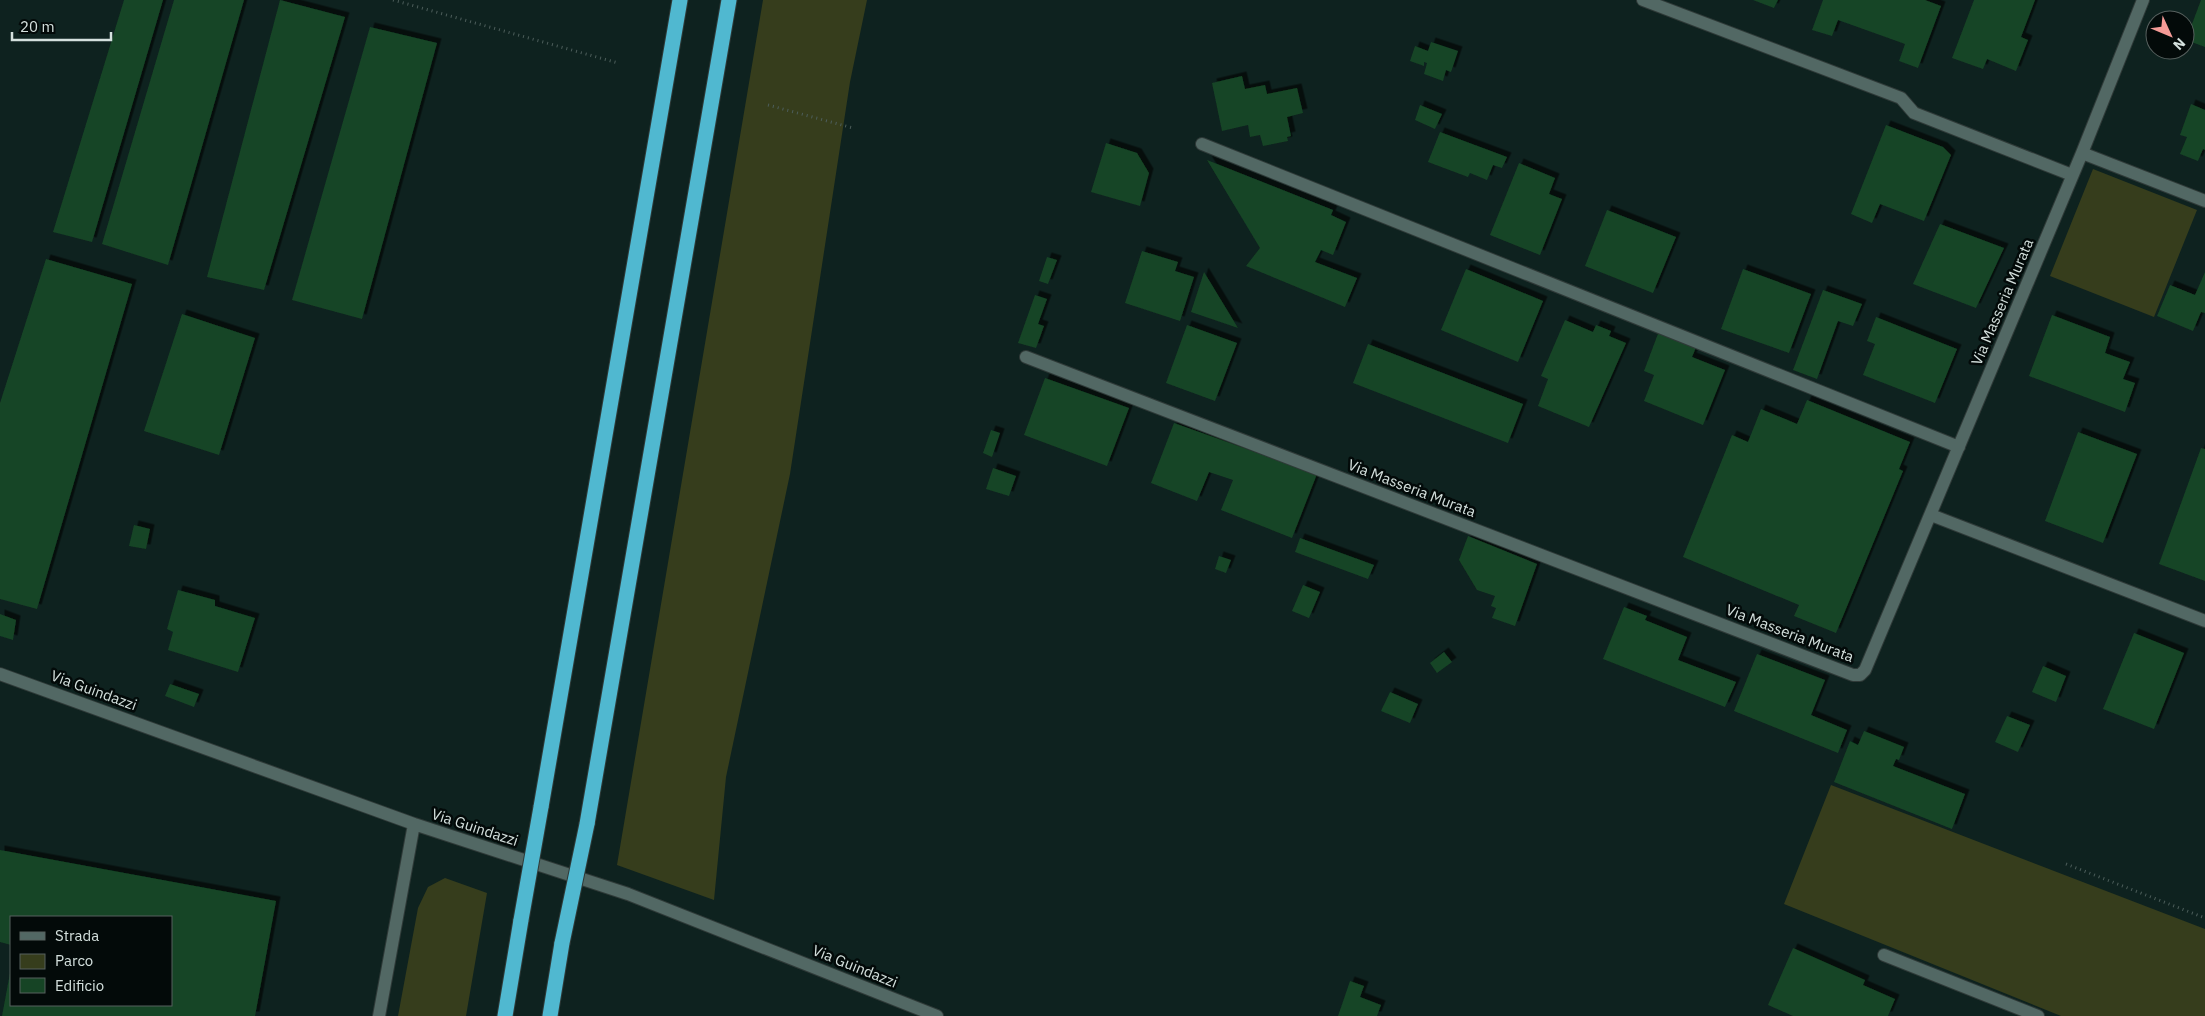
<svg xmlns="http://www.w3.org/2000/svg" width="2205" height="1016" font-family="'IBM Plex Sans',sans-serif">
	<defs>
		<filter id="shadow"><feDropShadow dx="4.5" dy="-4.5" stdDeviation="0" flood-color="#0009"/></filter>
	</defs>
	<rect width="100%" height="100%" fill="#0e221f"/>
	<path fill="#363d1c" d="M763,0H867L850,82L790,474L726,777L714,900L617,865Z
		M2093,169L2197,210L2154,317L2050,276Z
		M1831,785L2205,929V1016H2061L1784,904Z
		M445,878L487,893L466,1016H398L418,908L428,887Z"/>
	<path fill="#164425" filter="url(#shadow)" d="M124,0H163L92,242L53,232Z
		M174,0H244L168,265L102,244Z
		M280,0L345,17L264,290L207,277Z
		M1753,0H1778L1774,8Z
		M1823,0H1925L1941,6L1918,68L1899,61L1905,44L1838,20L1832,36L1812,30Z
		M1974,0H2035L2021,37L2028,40L2016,71L1987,59L1983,69L1952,58Z
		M2201,0H2205V47L2186,40Z
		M370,27L437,43L362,319L292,300Z
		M1431,42L1458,51L1451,72L1446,70L1443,81L1424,74L1427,63L1424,62V66L1410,61L1415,46L1428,51Z
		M1242,76L1245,89L1265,85L1267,94L1297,88L1303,113L1287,117L1291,136L1287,137L1288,141L1263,146L1260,135L1250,137L1248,125L1222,131L1212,83Z
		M2191,104L2205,110V150L2203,149L2198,161L2180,154L2187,137L2180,135Z
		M1420,105L1442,114L1435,129L1415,120Z
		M1886,125L1943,147L1951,155L1924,221L1880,204L1872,223L1851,214Z
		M1440,132L1507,157L1502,168L1493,165L1487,180L1470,173L1468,177L1428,162Z
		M1106,143L1137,153L1149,173L1140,206L1091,192Z
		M1207,160L1333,210L1331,215L1346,222L1333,255L1321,250L1315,262L1357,278L1345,307L1246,266L1260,248Z
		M1519,163L1555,178L1549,194L1562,199L1540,255L1490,235Z
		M1607,210L1676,237L1653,293L1585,266Z
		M1940,224L2004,248L1976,308L1913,284Z
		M1142,251L1178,262L1175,271L1194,277L1180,321L1125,303Z
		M1047,257L1057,260L1048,284L1039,281Z
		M46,259L132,284L37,609L0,599V403Z
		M1466,269L1543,301L1518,362L1441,330Z
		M1743,269L1811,294L1789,353L1721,329Z
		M1204,272L1238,328L1191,312Z
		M2205,272V313L2201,312L2193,331L2157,316L2170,285L2195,295Z
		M1823,290L1862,304L1853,326L1838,321L1817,379L1793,370Z
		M1035,295L1047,299L1038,324L1044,326L1036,348L1018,343Z
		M182,314L255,338L219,455L144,431Z
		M2052,315L2110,337L2105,353L2130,362L2123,379L2135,383L2125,412L2029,376Z
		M1876,317L1957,349L1935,403L1863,375L1875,344L1867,341Z
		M1565,320L1593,332L1596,325L1611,331L1609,336L1626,343L1589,427L1538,406L1548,379L1541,376Z
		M1187,325L1237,343L1215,401L1166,383Z
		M1659,331L1697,345L1692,357L1725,370L1703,425L1644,401L1654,375L1644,371Z
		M1368,344L1523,404L1508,443L1353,383Z
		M1045,378L1129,408L1107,466L1024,435Z
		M1807,400L1910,442L1899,469L1903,471L1836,633L1794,616L1799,605L1683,557L1732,435L1748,442L1761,409L1797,424Z
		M1174,423L1317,474L1292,538L1221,510L1233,480L1209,472L1197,501L1151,483Z
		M991,430L1000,433L992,457L983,453Z
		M2078,432L2137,454L2103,543L2045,521Z
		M2201,448L2205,449V581L2159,564Z
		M993,468L1016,476L1009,496L986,489Z
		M134,525L150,529L146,549L129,546Z
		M1468,536L1537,564L1515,626L1492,618L1496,608L1491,606L1495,596L1477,590L1459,560Z
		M1300,538L1374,565L1368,579L1295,552Z
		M1219,556L1231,560L1226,573L1215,569Z
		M1303,585L1320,592L1309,618L1292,611Z
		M178,590L215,600V606L255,618L238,672L168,650L173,632L167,629Z
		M1624,607L1647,616L1645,620L1687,637L1678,660L1736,682L1725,707L1603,659Z
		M0,614L16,620L13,640L0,636Z
		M2134,633L2184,653L2154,729L2103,709Z
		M1444,652L1452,662L1437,673L1430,663Z
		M1757,654L1825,680L1811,715L1847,730L1838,753L1734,711Z
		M2043,666L2066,676L2056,702L2032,692Z
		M170,684L199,694L194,707L165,696Z
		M1390,692L1418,704L1410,723L1381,711Z
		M2007,716L2030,725L2018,752L1995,742Z
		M1864,731L1904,747L1899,760L1896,759L1893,766L1965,794L1952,829L1834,782L1850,741L1858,745Z
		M0,850L276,901L255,1016H2L10,973L11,1005H171V917H11V945L0,942Z
		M1793,948L1865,980L1863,985L1895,999L1888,1016H1793L1768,1005Z
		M1350,981L1364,986L1360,997L1381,1005L1377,1016H1338Z"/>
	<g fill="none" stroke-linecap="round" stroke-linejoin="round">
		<g stroke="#2f3a38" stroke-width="14">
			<path id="minor" d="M1643,0L1901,98L1914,113L2072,175
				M1202,144L1959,447
				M2082,153L2205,201
				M1026,357L1853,675H1860L1865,670L2082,153L2143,0
				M1931,515L2205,621
				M0,674L414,824L628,894L937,1016
				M1884,955L2038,1016
				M379,1016L414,824"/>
		</g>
		<g stroke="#2f3a38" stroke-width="17">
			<path id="highway" d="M541,807L680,0
				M587,824L729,0
				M505,1016L521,920
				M550,1016L562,943"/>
		</g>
		<path stroke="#4d5e5b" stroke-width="3" stroke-dasharray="1 4" stroke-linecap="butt" d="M393,0L618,63
			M768,105L853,128
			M2066,864L2205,918"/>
		<use href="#minor" stroke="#526864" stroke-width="12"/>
		<use href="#highway" stroke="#50b8d0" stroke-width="15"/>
		<g stroke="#2f3a38" stroke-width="17" stroke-linecap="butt">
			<path id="highway-bridge" d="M521,920L541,807
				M562,943L587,824"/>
		</g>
		<use href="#highway-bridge" stroke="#50b8d0" stroke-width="15"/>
	</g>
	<g text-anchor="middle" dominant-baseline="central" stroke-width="5" stroke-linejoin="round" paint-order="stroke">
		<g font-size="15" fill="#d4e0dd" stroke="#030a09">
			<text transform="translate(2002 302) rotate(-67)">Via Masseria Murata</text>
			<text transform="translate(1412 488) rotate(21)">Via Masseria Murata</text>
			<text transform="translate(1790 633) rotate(21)">Via Masseria Murata</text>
			<text transform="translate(94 690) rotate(20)">Via Guindazzi</text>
			<text transform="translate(475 827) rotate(18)">Via Guindazzi</text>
			<text transform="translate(855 966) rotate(22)">Via Guindazzi</text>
		</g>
	</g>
	<rect x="10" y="916" width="162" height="90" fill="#030a09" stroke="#57605e"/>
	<rect x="20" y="932" width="25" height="8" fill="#526864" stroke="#57605e"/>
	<text x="55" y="941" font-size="15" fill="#d4e0dd">Strada</text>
	<rect x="20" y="954" width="25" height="15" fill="#363d1c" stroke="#57605e"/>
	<text x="55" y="966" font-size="15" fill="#d4e0dd">Parco</text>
	<rect x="20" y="978" width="25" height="15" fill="#164425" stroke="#57605e"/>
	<text x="55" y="991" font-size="15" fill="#d4e0dd">Edificio</text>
	<g transform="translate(2170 35) rotate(134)"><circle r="24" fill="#030a09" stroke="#57605e"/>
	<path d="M0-4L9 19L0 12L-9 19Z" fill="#f59b97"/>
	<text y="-8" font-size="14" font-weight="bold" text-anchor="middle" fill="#d4e0dd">N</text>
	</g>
	<path d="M12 32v8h99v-8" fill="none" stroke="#d4e0dd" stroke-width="2.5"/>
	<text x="20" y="32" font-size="15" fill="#d4e0dd" stroke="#030a09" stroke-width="4" paint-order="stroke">20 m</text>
</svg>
